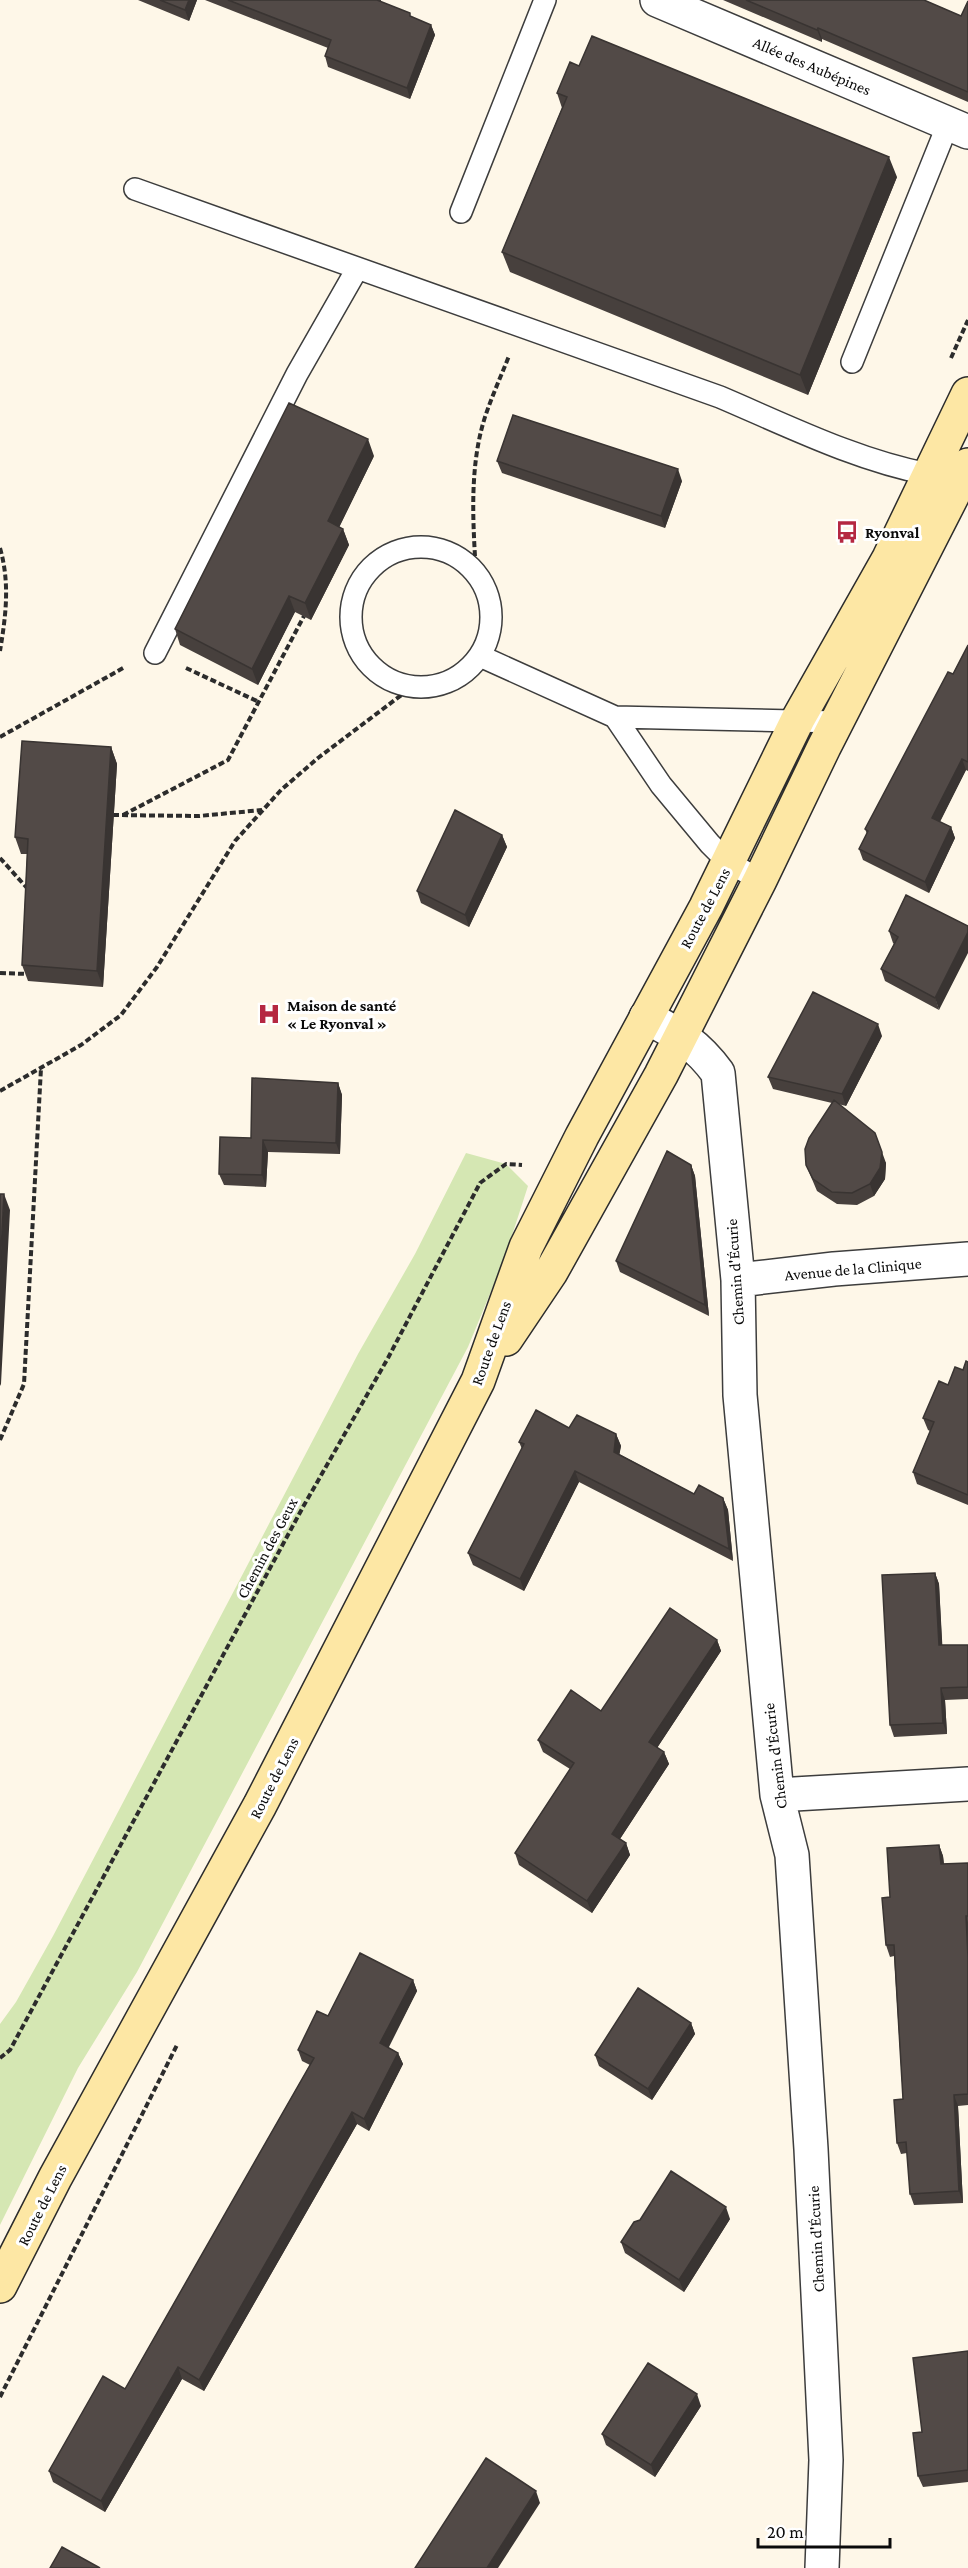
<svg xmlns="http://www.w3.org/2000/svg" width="968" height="2568" font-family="'Crimson Pro',serif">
	<rect width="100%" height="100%" fill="#fef7e8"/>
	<path fill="#d5e7b3" d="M466,1153L506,1164L528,1186L504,1260L468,1347L137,1972L78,2068L0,2225V2024L16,2002L53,1936L358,1354L415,1254Z"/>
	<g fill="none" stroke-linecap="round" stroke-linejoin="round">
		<g stroke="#3d3d3d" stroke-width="24">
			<path id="service" d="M135,189L720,397C788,426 856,460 928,474
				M461,212L545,0
				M852,362L948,124
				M351 617a70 70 0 1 1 140 0a70 70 0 1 1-140 0Z
				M155,653L297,374L357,269
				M480,656L615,717L837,722
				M615,717L661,785L710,844L728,862L760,880"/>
		</g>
		<g stroke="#3d3d3d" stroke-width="36">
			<path id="minor" d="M657,0L968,132
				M646,1017C678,1034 696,1043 718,1073L738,1280L740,1395L777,1795L792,1855L811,2149L826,2460L822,2568
				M738,1280L834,1269L968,1259
				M777,1795L968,1784"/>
		</g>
		<g stroke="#2c2c2c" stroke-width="36">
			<path id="secondary" d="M506,1339L551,1272L661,1075L760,880L824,747L968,465
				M0,2286L55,2178L260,1805L478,1381L526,1247L582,1136L706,907L798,719L889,558L968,394"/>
		</g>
		<path stroke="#2c2c2c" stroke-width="4" stroke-dasharray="6 3" stroke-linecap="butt" d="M951,358L968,320
			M0,548C10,583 6,615 0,651
			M476,574C473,522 469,467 485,417C492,396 501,376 509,356
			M186,668L259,702
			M0,737L125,667
			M113,815L199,816L262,810
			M123,815L228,760L304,616
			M0,858L27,888
			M0,973L28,974
			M0,1091L81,1045L121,1015L157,967L235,841L281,790L318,758L412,687
			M0,1440L24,1384L41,1068
			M0,2058L10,2050L303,1507L388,1358L480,1183L506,1164L522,1165
			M0,2397L177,2045"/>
		<use href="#service" stroke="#fff" stroke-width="21"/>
		<use href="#minor" stroke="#fff" stroke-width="33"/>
		<use href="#secondary" stroke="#fde7a4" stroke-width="33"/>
	</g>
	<path fill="#47403d" d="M138,0H197L189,21Z
		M205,0H381V2L412,17L431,25L435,35L410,99L328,67L325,56L328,48Z
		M723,0H924L961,16L968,1V102L822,39V42Z
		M557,93L897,177L808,395L510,272L502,252L562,108Z
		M374,456L339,527L343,529L349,545L311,620L295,612L258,685L180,645L175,629Z
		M497,461L682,481L665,528L502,473Z
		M968,645V771L966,770L940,822L951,827L955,838L929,893L863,860L859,849L867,834L865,829L953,674Z
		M111,747L117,764L103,987L28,981L22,965L27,854H21L15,837Z
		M502,835L507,847L469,927L421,903L417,891Z
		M906,895L939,1010L885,981L881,969L894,944L893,943L889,931Z
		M882,1036L846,1106L838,1104L886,1163L885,1179L874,1196L857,1205L837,1204L817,1191L806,1165L832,1103L773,1089L768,1077Z
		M338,1083L342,1095L340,1154L268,1152L266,1187L224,1185L219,1174L251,1138Z
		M691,1165L695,1176L709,1316L620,1272L616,1261Z
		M968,1362V1505L917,1484L913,1472L930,1431L928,1430L923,1418L948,1385L963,1370Z
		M569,1428L616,1434L621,1446L619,1454L694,1494L723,1498L728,1510L733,1561L579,1482L524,1591L473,1565L468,1553L522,1449L519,1442Z
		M935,1573L939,1584L942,1645H968V1699L945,1700L947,1734L894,1737L890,1725Z
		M717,1640L721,1651L657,1748L664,1752L669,1764L620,1839L626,1843L630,1855L592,1913L519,1865L515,1853L570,1769L543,1752L538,1740L601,1711Z
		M939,1845L943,1856L944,1864L968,1863V2105L958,2106L963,2203L914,2205L910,2194L907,2153L901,2154L897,2143L903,2099L894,1956L890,1957L886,1945L890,1897Z
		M413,1980L417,1991L388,2047L398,2053L403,2064L369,2131L357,2124L204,2391L182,2379L105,2512L53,2482L49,2471L125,2389L310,2065L302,2061L298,2050L328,2016Z
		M691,2023L695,2034L652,2100L599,2066L595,2055Z
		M730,2219L684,2292L625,2253L621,2242Z
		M968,2351V2482L923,2487L918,2476L922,2432Z
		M701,2406L655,2477L606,2445L602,2434Z"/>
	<path fill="#393432" d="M189,0H197L189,21L185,10Z
		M431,25L435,35L410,99L407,88Z
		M818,28L822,39V42L817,30Z
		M889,157L897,177L808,395L800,375Z
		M368,439L374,456L334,538L328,521Z
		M678,469L682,481L665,528L661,516Z
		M343,529L349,545L311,620L305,603Z
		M289,596L295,612L258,685L252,669Z
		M111,747L117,764L103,987L97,971Z
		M962,759L966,770L936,829L932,818Z
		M951,827L955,838L929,893L925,882Z
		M502,835L507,847L469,927L465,915Z
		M968,932V953L939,1010L935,998Z
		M878,1024L882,1036L846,1106L842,1094Z
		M338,1083L342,1095L340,1154L336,1143Z
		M263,1140L268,1152L266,1187L262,1175Z
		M882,1152L886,1163L885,1179L874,1196L870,1184Z
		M691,1165L695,1176L709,1316L705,1305Z
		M4,1194L10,1210L1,1384L0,1386V1269Z
		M616,1434L621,1446L618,1463L614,1452Z
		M575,1471L579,1482L524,1591L520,1579Z
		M723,1498L728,1510L733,1561L729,1549Z
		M935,1573L939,1584L943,1657L939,1645Z
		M717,1640L721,1651L653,1754L649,1742Z
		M941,1688L945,1700L947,1734L943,1723Z
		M664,1752L669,1764L616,1845L612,1834Z
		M626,1843L630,1855L592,1913L587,1901Z
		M939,1845L943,1856L945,1875L941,1864Z
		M966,1916L968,1923V1957Z
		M413,1980L417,1991L385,2055L380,2043Z
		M691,2023L695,2034L652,2100L648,2089Z
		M398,2053L403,2064L369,2131L364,2119Z
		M954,2095L958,2106L963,2203L959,2191Z
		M352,2112L357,2124L204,2391L199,2380Z
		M726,2207L730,2219L684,2292L679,2280Z
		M178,2367L182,2379L105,2512L101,2501Z
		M697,2394L701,2406L655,2477L651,2465Z
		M536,2491L540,2503L498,2568H487Z"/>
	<path fill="#524a47" stroke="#393432" stroke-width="1.5" d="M160,0H189L185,10Z
		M228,0H377L410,13V16L431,25L407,88L325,56L331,40Z
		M746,0H924L961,16L968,1V92L818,28L817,30Z
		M592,36L889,157L800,375L502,252L567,97L557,93L570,62L579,66Z
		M289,403L368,439L328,521L343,529L305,603L289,596L252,669L175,629Z
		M513,415L678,469L661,516L497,461Z
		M968,645V762L962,759L932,818L951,827L925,882L859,849L868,831L865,829L948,672L953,674Z
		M22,741L111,747L97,971L22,965L28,839L15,837Z
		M455,810L502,835L465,915L417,891Z
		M906,895L968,926V932L935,998L881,969L898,937L889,931Z
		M813,992L878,1024L842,1094L768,1077Z
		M252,1078L338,1083L336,1143L263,1140L262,1175L219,1174L220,1137L251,1138Z
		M834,1100L875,1133L882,1152L880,1168L870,1184L852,1193L832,1192L813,1179L806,1165L805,1149L809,1138Z
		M667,1151L691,1165L705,1305L616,1261Z
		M0,1194H4L0,1269Z
		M966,1361L968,1362V1495L913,1472L934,1422L923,1418L939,1381L948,1385L955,1367L963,1370Z
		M536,1410L569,1428L577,1415L616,1434L614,1452L694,1494L699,1485L723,1498L729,1549L575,1471L520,1579L468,1553L524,1444L519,1442Z
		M935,1573L939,1645H968V1687L941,1688L943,1723L890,1725L882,1575Z
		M670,1608L717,1640L649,1742L664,1752L612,1834L626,1843L587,1901L515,1853L574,1763L538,1740L571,1690L601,1711Z
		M939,1845L941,1864L968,1863V1916H966L968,1957V2094L954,2095L959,2191L910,2194L906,2142L897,2143L894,2100L903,2099L894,1945H886L882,1898L890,1897L887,1848Z
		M360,1953L413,1980L380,2043L398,2053L364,2119L352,2112L199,2380L178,2367L101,2501L49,2471L103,2376L125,2389L314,2058L298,2050L317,2011L328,2016Z
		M638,1988L691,2023L648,2089L595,2055Z
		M671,2171L726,2207L679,2280L621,2242L634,2222L640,2220Z
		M968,2351V2470L918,2476L913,2433L922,2432L913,2358Z
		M648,2363L697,2394L651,2465L602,2434Z
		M486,2458L536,2491L487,2568H415Z
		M62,2547L100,2568H50Z"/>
	<defs>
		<g id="bus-bare" transform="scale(1.8)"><path d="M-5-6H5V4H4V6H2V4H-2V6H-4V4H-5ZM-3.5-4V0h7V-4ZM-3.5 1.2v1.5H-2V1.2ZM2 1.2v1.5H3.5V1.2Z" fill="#b52741" stroke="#fff" stroke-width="2.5" paint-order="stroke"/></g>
		<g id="hospital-bare" transform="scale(1.8)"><path d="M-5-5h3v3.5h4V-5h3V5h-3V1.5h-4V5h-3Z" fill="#b52741" stroke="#fff" stroke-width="2.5" paint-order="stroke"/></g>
	</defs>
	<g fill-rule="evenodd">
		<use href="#bus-bare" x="847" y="532"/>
		<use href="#hospital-bare" x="269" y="1014"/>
	</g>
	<g text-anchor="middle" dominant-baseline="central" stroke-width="6" stroke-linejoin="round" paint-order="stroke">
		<g font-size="16" fill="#0a0a0a" stroke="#fff">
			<text transform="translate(812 66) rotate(23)">Allée des Aubépines</text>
			<text transform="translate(705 908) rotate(-62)">Route de Lens</text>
			<text transform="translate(853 1269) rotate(-5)">Avenue de la Clinique</text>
			<text transform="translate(735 1272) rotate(-94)">Chemin d'Écurie</text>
			<text transform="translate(491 1343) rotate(-70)">Route de Lens</text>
			<text transform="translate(267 1548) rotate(-62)">Chemin des Geux</text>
			<text transform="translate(775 1756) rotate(-97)">Chemin d'Écurie</text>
			<text transform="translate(274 1778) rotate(-63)">Route de Lens</text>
			<text transform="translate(42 2205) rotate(-63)">Route de Lens</text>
			<text transform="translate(816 2239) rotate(-93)">Chemin d'Écurie</text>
		</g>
		<g font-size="16" font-weight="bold" fill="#0a0a0a" stroke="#fff" text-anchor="start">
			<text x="865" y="532">Ryonval</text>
			<text x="287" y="1005">Maison de santé<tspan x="287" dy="18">« Le Ryonval »</tspan></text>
		</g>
	</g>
	<path d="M758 2538v9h132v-9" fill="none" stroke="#0a0a0a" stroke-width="3"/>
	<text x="767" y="2538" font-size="18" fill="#0a0a0a" stroke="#ffffff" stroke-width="4.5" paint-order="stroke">20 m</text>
</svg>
